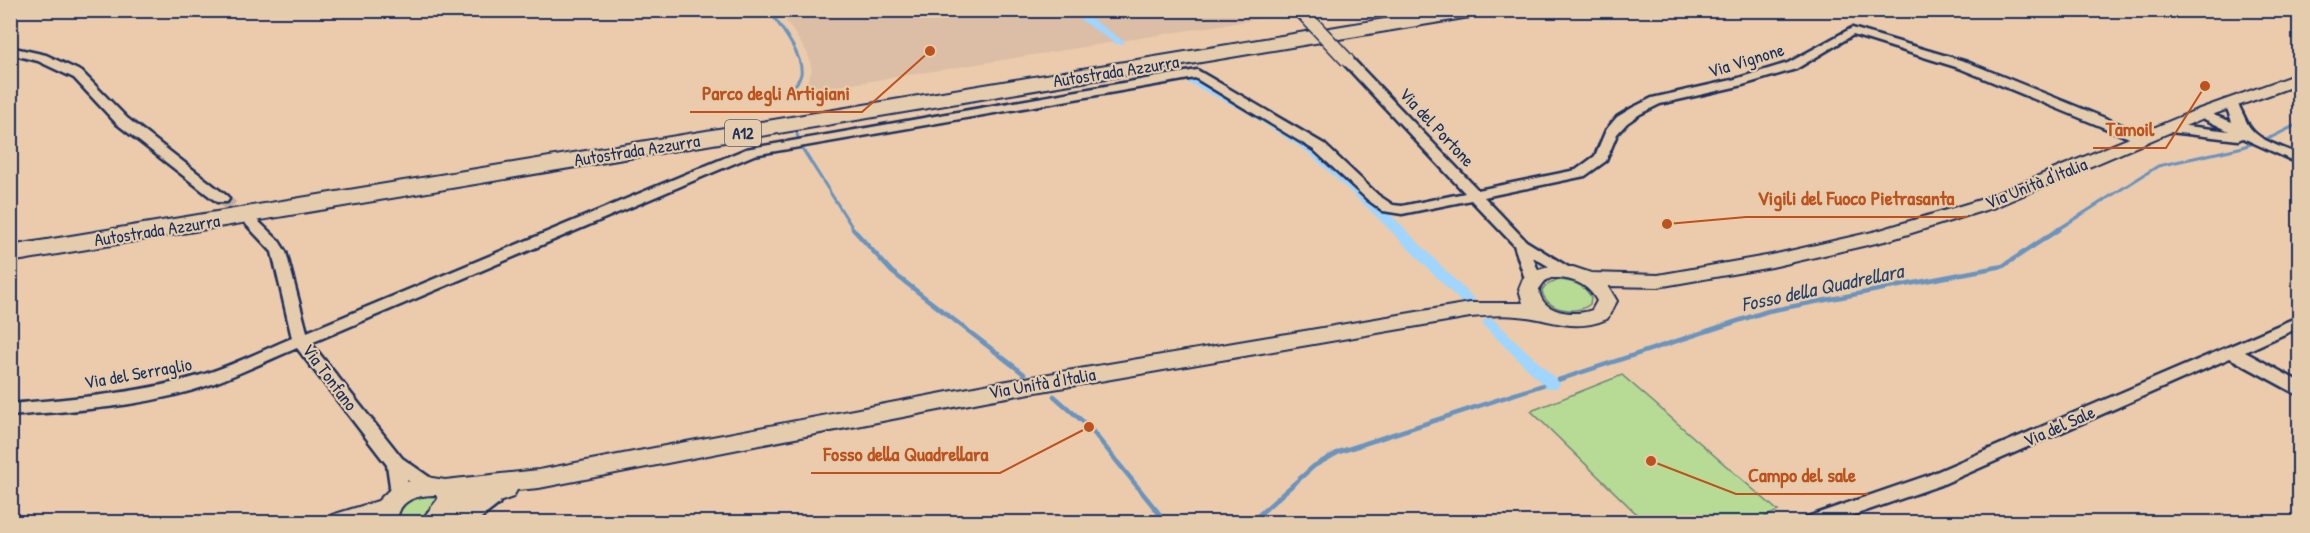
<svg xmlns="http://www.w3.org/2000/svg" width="2310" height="533" font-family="'Patrick Hand',sans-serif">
	<rect width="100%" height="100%" fill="#ebcbac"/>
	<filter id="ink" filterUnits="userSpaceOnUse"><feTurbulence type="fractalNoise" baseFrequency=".0167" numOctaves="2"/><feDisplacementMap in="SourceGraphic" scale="12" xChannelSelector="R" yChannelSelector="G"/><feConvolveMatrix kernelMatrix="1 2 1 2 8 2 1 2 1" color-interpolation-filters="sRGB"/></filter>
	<g filter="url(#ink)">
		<path fill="#dcbda5" d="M780,11H1308L802,92L812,71L808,54Z"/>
		<path fill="#b7da94" stroke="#698479" stroke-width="1.5" d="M1558,280C1572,281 1584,284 1591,297L1590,304C1576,316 1544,310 1542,290L1549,283Z
			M1622,375L1778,511L1754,522H1645L1531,411Z
			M427,495L434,496L437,503C428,514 416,529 400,519L398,514C404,501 413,497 427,495Z"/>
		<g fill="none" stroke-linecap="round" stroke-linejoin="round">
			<path stroke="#6a93be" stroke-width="3" d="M769,10C779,25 804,56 801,74C800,81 792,88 788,94
				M796,130L798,138
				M800,145L854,230
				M2057,230L2158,166L2239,148L2272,137L2300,123"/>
			<path stroke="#6a93be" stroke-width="4.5" d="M853,229L892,272L1024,374
				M1054,396L1089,427L1166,522
				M1251,522L1314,466L1339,452L1768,311L2003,266L2059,229"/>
			<path fill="#9fd5fe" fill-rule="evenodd" d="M1066,10H1079L1125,42L1124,44H1116Z
				M1172,66L1184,72V76C1177,78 1170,74 1167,69Z
				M1189,76L1254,108L1317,147L1385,209L1473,298L1475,301L1473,304H1463L1375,215L1309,153L1246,112L1185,81V77Z
				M1489,318L1494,320L1557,380L1560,384L1557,388H1547L1484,326L1482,323L1484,320Z"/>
			<path stroke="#c1ac9c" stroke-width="13" stroke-dasharray="13 6" stroke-linecap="butt" d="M222,199L249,220"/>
			<g stroke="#1b2f5e" stroke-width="5">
				<path id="minor" d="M1852,28L1967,62L2149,136L2151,139L2144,143L2139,142L1959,68L1853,35L1796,69L1739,86L1660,104L1640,114L1627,123L1617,134L1606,161L1585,176L1484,197L1526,241L1578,273L1570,278L1565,276L1533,257L1541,279L1533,284L1525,279L1514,245L1471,200L1402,214L1383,211L1368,200L1314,150L1195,78L754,155L311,343L402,458L435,481L438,486L435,491L429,493L407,480L408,486L403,504L396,506L389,504L387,499L390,486L387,465L297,348C269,360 241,373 212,384C148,407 77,410 10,416V404C73,398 137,394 198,376C230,367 261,351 292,338L272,252L242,220L249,216L254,217L279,241L286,252L307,332L746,149L1197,70L1324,144L1378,195L1393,205L1402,206L1465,193L1343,63V57H1351L1478,190L1576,170L1595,156L1606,130L1617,117L1632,108L1652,98L1732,80L1788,63Z
					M10,47L46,55L82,72L127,118L227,196L229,199L227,202H217L117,124L74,78L38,61L10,54Z
					M2231,99C2241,102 2244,122 2252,130C2262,142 2285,148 2300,155V164L2243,138L2238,140L2170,132L2164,128L2170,124L2229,131L2194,114L2200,110L2232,122L2225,103Z
					M2300,316V327L2245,352L2300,382V396L2230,358L1941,485L1834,522H1805L1807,517L1929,475Z
					M492,492L499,494L501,499L499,504L476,522H456L469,505Z"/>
			</g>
			<g stroke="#1b2f5e" stroke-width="4">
				<path id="secondary" d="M2300,73V84L2206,117L1995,207L1889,240L1772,267L1658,287L1608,286L1617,301L1607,319C1572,334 1551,318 1517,316C1501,314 1485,316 1470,317L990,400L539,488L517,490L513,497L454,518L448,522H420L438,499L436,495C416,495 398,500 397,522H329L332,515L378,501L388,491L407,482L426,477L445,480L539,470L990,384L1470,303H1523L1519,289L1523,279L1531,272L1549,267H1573L1591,273L1658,275L1772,255L1877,231L1983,199L2194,111ZM1551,278C1570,277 1588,283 1597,301L1592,310C1574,317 1540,313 1539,289L1545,281Z"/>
			</g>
			<g stroke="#1b2f5e" stroke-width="4">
				<path id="motorway" d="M1439,10H1485L1483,14L1476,16L10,262V246Z"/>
			</g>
			<use href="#minor" fill="#e5ccad" fill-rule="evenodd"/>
			<use href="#secondary" fill="#e5ccad" fill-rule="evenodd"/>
			<use href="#motorway" fill="#e5ccad" fill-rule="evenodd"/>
			<g stroke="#1b2f5e" stroke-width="16" stroke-linecap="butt">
				<path id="minor-bridge" d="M1300,10L1347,60"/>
			</g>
			<use href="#minor-bridge" stroke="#e5ccad" stroke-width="13"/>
		</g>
	</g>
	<g text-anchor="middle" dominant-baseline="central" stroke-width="4.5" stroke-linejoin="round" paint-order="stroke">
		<rect fill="#e5ccad" stroke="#585e76" stroke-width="1.5" x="725" y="120" width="36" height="26" rx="4.5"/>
		<g font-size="16" font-weight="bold" fill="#1b2f5e">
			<text x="743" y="133">A12</text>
		</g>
		<g font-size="18" fill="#1b2f5e" stroke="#e5ccad">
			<text transform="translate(1746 60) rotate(-17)">Via Vignone</text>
			<text transform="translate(1116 71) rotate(-9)">Autostrada Azzurra</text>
			<text transform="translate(1437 127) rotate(47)">Via del Portone</text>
			<text transform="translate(637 150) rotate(-9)">Autostrada Azzurra</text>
			<text transform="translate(2036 183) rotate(-22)">Via Unità d'Italia</text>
			<text transform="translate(157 230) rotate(-9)">Autostrada Azzurra</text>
			<text transform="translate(138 373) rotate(-10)">Via del Serraglio</text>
			<text transform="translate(330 377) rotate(53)">Via Tonfano</text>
			<text transform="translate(1042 383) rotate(-10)">Via Unità d'Italia</text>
			<text transform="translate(2059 426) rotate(-24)">Via del Sale</text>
		</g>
		<g font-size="20" font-style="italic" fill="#28406e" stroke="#e5ccad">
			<text transform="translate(1822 287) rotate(-12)">Fosso della Quadrellara</text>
		</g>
	</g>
	<path fill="none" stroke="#bf511c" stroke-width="2" d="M930 51L862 112H690M2205 86L2166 148H2093M1667 224L1746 217H1967M1089 427L1000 473H811M1651 461L1736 494H1868"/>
	<g fill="#bf511c" stroke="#e5ccad" stroke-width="2">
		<circle cx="930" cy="51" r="6"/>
		<circle cx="2205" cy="86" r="6"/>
		<circle cx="1667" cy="224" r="6"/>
		<circle cx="1089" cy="427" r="6"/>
		<circle cx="1651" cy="461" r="6"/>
	</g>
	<g font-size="20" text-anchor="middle" font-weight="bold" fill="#bf511c" stroke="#e5ccad" stroke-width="4.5" stroke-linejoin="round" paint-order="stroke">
		<text x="776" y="100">Parco degli Artigiani</text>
		<text x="2130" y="136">Tamoil</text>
		<text x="1856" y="205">Vigili del Fuoco Pietrasanta</text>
		<text x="906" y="461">Fosso della Quadrellara</text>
		<text x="1802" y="482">Campo del sale</text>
	</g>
	<rect width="2310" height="533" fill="none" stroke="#e5ccad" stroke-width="36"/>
	<rect x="18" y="18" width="2274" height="497" fill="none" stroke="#1b2f5e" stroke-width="2" filter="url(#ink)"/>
</svg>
